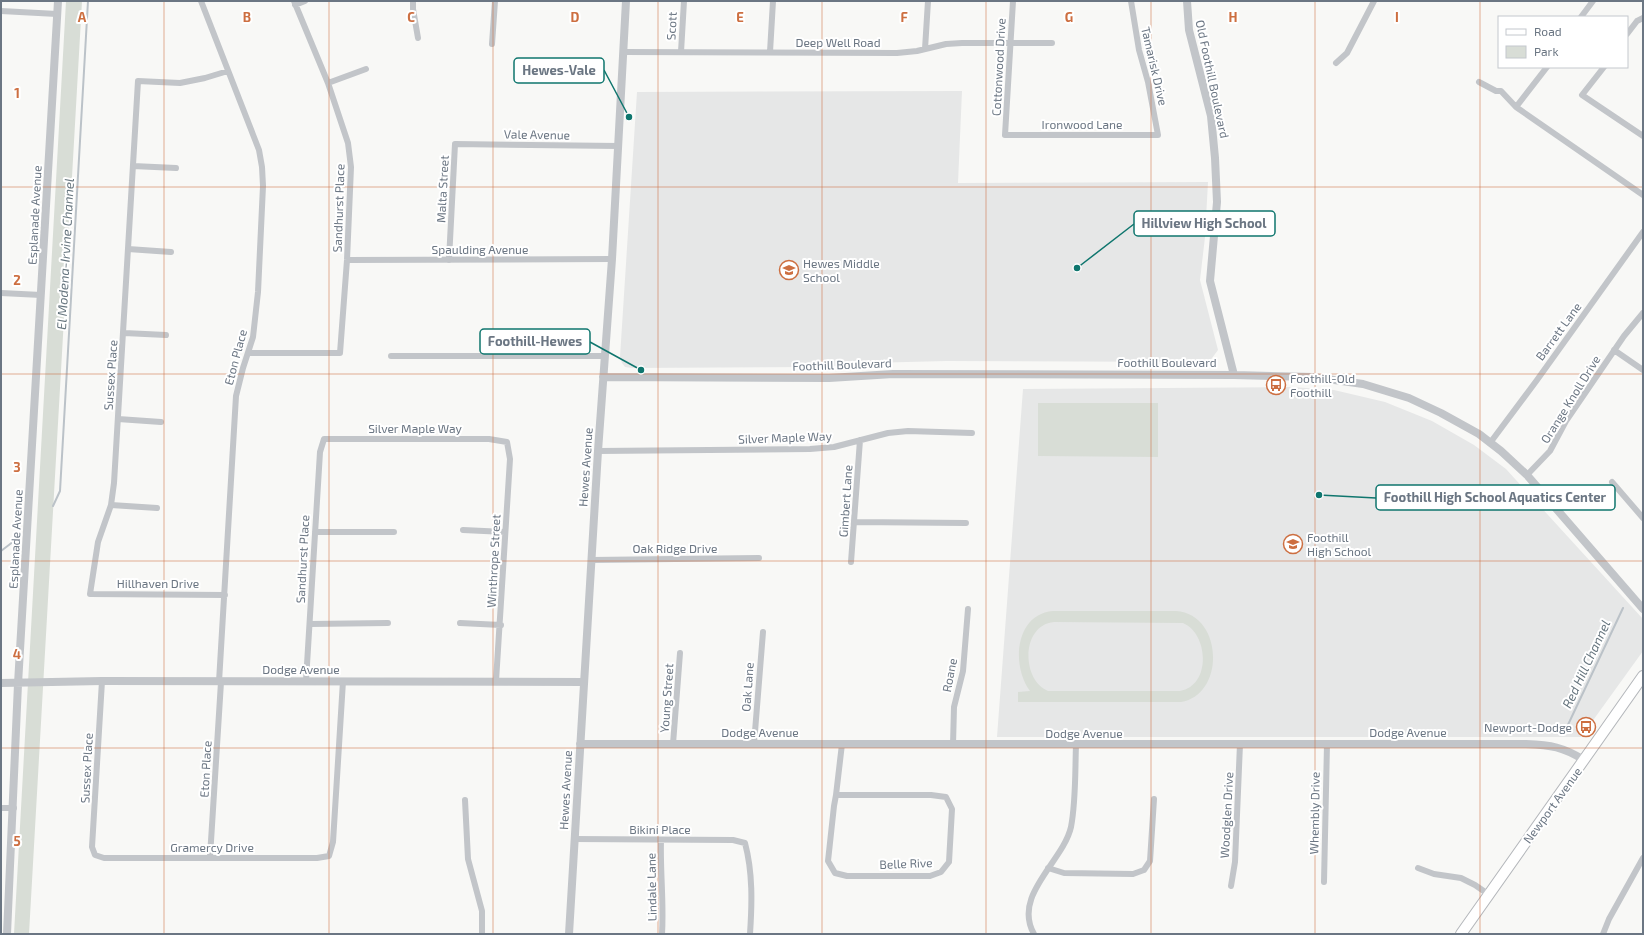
<svg xmlns="http://www.w3.org/2000/svg" width="1644" height="935" font-family="'Exo 2',sans-serif">
	<rect width="100%" height="100%" fill="#f8f8f6"/>
	<path fill="#e6e7e7" d="M962,91L958,183L1208,182L1205,237L1200,280L1218,350L1209,362L946,361L868,363L824,367L632,368L625,367L622,363L620,357L637,92Z
		M1292,387L1334,390L1385,402L1432,421L1474,445L1506,469L1643,619V651L1581,737H997L1023,389Z"/>
	<path fill="#d8ddd6" fill-rule="evenodd" d="M66,1H82L29,934H14Z
		M1038,403H1158V457L1038,456Z
		M1053,611H1176C1223,614 1226,694 1181,702H1018V692L1030,691C1011,666 1015,614 1053,611ZM1054,622L1183,623C1209,634 1211,686 1180,691H1048C1021,680 1021,625 1054,622Z"/>
	<g fill="none" stroke-linecap="round" stroke-linejoin="round">
		<path stroke="#bbc2c8" stroke-width="2" d="M53,506L60,491L88,1
			M1,551L18,538
			M1566,729L1623,608"/>
		<g stroke="#b4b7bb" stroke-width="12">
			<path id="primary" d="M1461,934L1643,676"/>
		</g>
		<path stroke="#c2c5c9" stroke-width="6" d="M201,1L259,150L262,167L263,186L258,292L253,337L243,368L236,396L219,682
			M413,1V9L418,38
			M1013,1L1005,135H1158L1148,82L1139,50L1131,1
			M295,5L305,1
			M1,11L57,14
			M1581,17L1593,1
			M1627,34L1637,21L1643,18
			M492,44L495,1
			M925,49L928,1
			M624,52L897,53L917,51L946,44L962,43H1052
			M681,52L684,1
			M770,52L773,1
			M1336,63L1347,53L1374,1
			M1604,67L1582,95L1643,136
			M1479,82L1496,91H1501L1516,107L1643,195
			M328,83L366,69
			M1516,107L1547,67
			M133,166L176,168
			M128,249L171,252
			M347,260L612,259
			M449,260L455,144L619,146
			M1,293L41,295
			M124,333L166,335
			M1614,350L1643,370
			M248,353H340L347,260L351,167L348,143L328,83L294,1
			M391,356H605
			M118,419L161,422
			M1490,443L1537,380L1643,232
			M598,451L810,449L834,447L888,433L908,431L972,433
			M1527,475L1550,451L1566,421L1624,336L1643,313
			M1612,482L1643,518
			M111,505L157,508
			M854,522L966,523
			M463,530L505,532
			M315,532H394
			M591,560L759,558
			M851,562L860,440
			M225,595L90,594L98,542L111,505L114,483L138,81L180,83L205,78L228,71
			M460,623L501,625
			M310,624L388,623
			M102,681L92,847L95,855L104,858H317L329,856L333,842L343,681
			M306,681L320,452L324,439H489L507,442L510,459L496,681
			M673,744L680,653
			M754,744L763,632
			M953,745L954,707L963,671L968,609
			M836,795H931L946,797L952,809L949,862L941,872L930,876H847L835,873L828,861L834,806Z
			M836,795L842,744
			M465,800L468,859L482,911V934
			M1,808H14
			M574,839L733,840L745,843C753,873 752,904 750,934
			M661,840C660,872 664,902 662,934
			M210,857L221,682
			M1048,868L1064,873L1133,874L1144,870L1150,861L1154,799
			M1418,868L1434,874L1461,878L1475,885L1488,894
			M1324,882L1327,744
			M1231,886L1235,862L1240,744
			M1034,934C1012,895 1063,862 1071,827C1076,801 1075,771 1076,745
			M1603,934L1609,919L1643,858"/>
		<path stroke="#c2c5c9" stroke-width="8" d="M1187,1L1189,30L1211,116L1215,158L1217,202L1210,281L1234,375
			M603,377L829,378L893,374L1234,375L1313,377L1363,384L1409,398L1441,413L1479,434L1501,451L1527,475L1643,609
			M1,683L102,681L584,682
			M580,744H1526C1551,745 1563,747 1584,760
			M7,934L18,684L58,1
			M569,934L598,451L612,259L626,1"/>
		<use href="#primary" stroke="#fff" stroke-width="10"/>
	</g>
	<path fill="none" stroke="#cd6f41" stroke-width="1" stroke-opacity="0.55" d="M164,1V934M329,1V934M493,1V934M658,1V934M822,1V934M986,1V934M1151,1V934M1315,1V934M1480,1V934M1,187H1643M1,374H1643M1,561H1643M1,748H1643"/>
	<defs>
		<g id="school-ring" transform="scale(1)"><circle r="9.5" fill="#fff" stroke="#cd6f41" stroke-width="1.5"/><path d="M0-5L7-2L0 1L-7-2ZM-4 1L0 2.5L4 1V4Q0 6-4 4Z" fill="#cd6f41"/></g>
		<g id="bus-ring" transform="scale(1)"><circle r="9.5" fill="#fff" stroke="#cd6f41" stroke-width="1.5"/><path d="M-5-6H5V4H4V6H2V4H-2V6H-4V4H-5ZM-3.5-4V0h7V-4ZM-3.5 1.2v1.5H-2V1.2ZM2 1.2v1.5H3.5V1.2Z" fill="#cd6f41"/></g>
	</defs>
	<g fill-rule="evenodd">
		<use href="#school-ring" x="789" y="270"/>
		<use href="#bus-ring" x="1276" y="385"/>
		<use href="#school-ring" x="1293" y="544"/>
		<use href="#bus-ring" x="1586" y="727"/>
	</g>
	<g text-anchor="middle" dominant-baseline="central" stroke-width="4" stroke-linejoin="round" paint-order="stroke">
		<g font-size="12" fill="#6b7683" stroke="#fff">
			<text transform="translate(671 26) rotate(-87)">Scott</text>
			<text x="838" y="42">Deep Well Road</text>
			<text transform="translate(1155 66) rotate(77)">Tamarisk Drive</text>
			<text transform="translate(998 67) rotate(-87)">Cottonwood Drive</text>
			<text transform="translate(1213 79) rotate(78)">Old Foothill Boulevard</text>
			<text x="1082" y="124">Ironwood Lane</text>
			<text transform="translate(537 134) rotate(1)">Vale Avenue</text>
			<text transform="translate(442 189) rotate(-87)">Malta Street</text>
			<text transform="translate(338 208) rotate(-88)">Sandhurst Place</text>
			<text transform="translate(34 215) rotate(-87)">Esplanade Avenue</text>
			<text x="480" y="249">Spaulding Avenue</text>
			<text transform="translate(1558 331) rotate(-54)">Barrett Lane</text>
			<text transform="translate(235 357) rotate(-75)">Eton Place</text>
			<text x="1167" y="362">Foothill Boulevard</text>
			<text transform="translate(842 364) rotate(-2)">Foothill Boulevard</text>
			<text transform="translate(110 375) rotate(-86)">Sussex Place</text>
			<text transform="translate(1570 399) rotate(-58)">Orange Knoll Drive</text>
			<text x="415" y="428">Silver Maple Way</text>
			<text transform="translate(785 437) rotate(-2)">Silver Maple Way</text>
			<text transform="translate(585 467) rotate(-86)">Hewes Avenue</text>
			<text transform="translate(845 501) rotate(-86)">Gimbert Lane</text>
			<text transform="translate(15 539) rotate(-87)">Esplanade Avenue</text>
			<text x="675" y="548">Oak Ridge Drive</text>
			<text transform="translate(302 559) rotate(-87)">Sandhurst Place</text>
			<text transform="translate(493 561) rotate(-87)">Winthrope Street</text>
			<text x="158" y="583">Hillhaven Drive</text>
			<text x="301" y="669">Dodge Avenue</text>
			<text transform="translate(949 675) rotate(-79)">Roane</text>
			<text transform="translate(747 687) rotate(-86)">Oak Lane</text>
			<text transform="translate(666 698) rotate(-86)">Young Street</text>
			<text x="760" y="732">Dodge Avenue</text>
			<text x="1408" y="732">Dodge Avenue</text>
			<text x="1084" y="733">Dodge Avenue</text>
			<text transform="translate(86 768) rotate(-87)">Sussex Place</text>
			<text transform="translate(205 769) rotate(-87)">Eton Place</text>
			<text transform="translate(565 790) rotate(-87)">Hewes Avenue</text>
			<text transform="translate(1552 805) rotate(-54)">Newport Avenue</text>
			<text transform="translate(1314 813) rotate(-89)">Whembly Drive</text>
			<text transform="translate(1226 815) rotate(-87)">Woodglen Drive</text>
			<text x="660" y="829">Bikini Place</text>
			<text x="212" y="847">Gramercy Drive</text>
			<text transform="translate(906 863) rotate(-2)">Belle Rive</text>
			<text transform="translate(651 887) rotate(-91)">Lindale Lane</text>
		</g>
		<g font-size="12" fill="#6b7683" stroke="#fff" text-anchor="start">
			<text x="803" y="263">Hewes Middle<tspan x="803" dy="14">School</tspan></text>
			<text x="1290" y="378">Foothill-Old<tspan x="1290" dy="14">Foothill</tspan></text>
			<text x="1307" y="537">Foothill<tspan x="1307" dy="14">High School</tspan></text>
			<text x="1572" y="727" text-anchor="end">Newport-Dodge</text>
		</g>
		<g font-size="13" font-style="italic" fill="#67767f" stroke="#fff">
			<text transform="translate(65 254) rotate(-87)">El Modena-Irvine Channel</text>
			<text transform="translate(1586 664) rotate(-65)">Red Hill Channel</text>
		</g>
	</g>
	<g font-size="13" text-anchor="middle" font-weight="bold" fill="#cd6f41" stroke="#fff" stroke-width="4" stroke-linejoin="round" paint-order="stroke">
		<text x="82" y="22">A</text>
		<text x="247" y="22">B</text>
		<text x="411" y="22">C</text>
		<text x="575" y="22">D</text>
		<text x="740" y="22">E</text>
		<text x="904" y="22">F</text>
		<text x="1069" y="22">G</text>
		<text x="1233" y="22">H</text>
		<text x="1397" y="22">I</text>
		<text x="17" y="98">1</text>
		<text x="17" y="285">2</text>
		<text x="17" y="472">3</text>
		<text x="17" y="659">4</text>
		<text x="17" y="846">5</text>
	</g>
	<path fill="none" stroke="#0f766e" stroke-width="1.5" d="M629 117L604 70M1077 268L1134 224M641 370L590 342M1319 495L1376 498"/>
	<g fill="#0f766e" stroke="#fff" stroke-width="1.5">
		<circle cx="629" cy="117" r="4"/>
		<circle cx="1077" cy="268" r="4"/>
		<circle cx="641" cy="370" r="4"/>
		<circle cx="1319" cy="495" r="4"/>
	</g>
	<g fill="#fff" stroke="#0f766e" stroke-width="1.5">
		<rect x="514" y="58" width="90" height="25" rx="4"/>
		<rect x="1134" y="211" width="141" height="25" rx="4"/>
		<rect x="480" y="329" width="110" height="25" rx="4"/>
		<rect x="1376" y="485" width="239" height="25" rx="4"/>
	</g>
	<g font-size="13" text-anchor="middle" font-weight="bold" fill="#6b7683">
		<text x="559" y="75">Hewes-Vale</text>
		<text x="1204" y="228">Hillview High School</text>
		<text x="535" y="346">Foothill-Hewes</text>
		<text x="1495" y="502">Foothill High School Aquatics Center</text>
	</g>
	<rect width="1644" height="935" fill="none" stroke="#6b7683" stroke-width="4"/>
	<rect x="1498" y="16" width="130" height="52" fill="#ffffff" stroke="#c4c8cd"/>
	<rect x="1506" y="29" width="20" height="6" fill="#ffffff" stroke="#c4c8cd"/>
	<text x="1534" y="36" font-size="12" fill="#6b7683">Road</text>
	<rect x="1506" y="46" width="20" height="12" fill="#d8ddd6" stroke="#c4c8cd"/>
	<text x="1534" y="56" font-size="12" fill="#6b7683">Park</text>
</svg>
